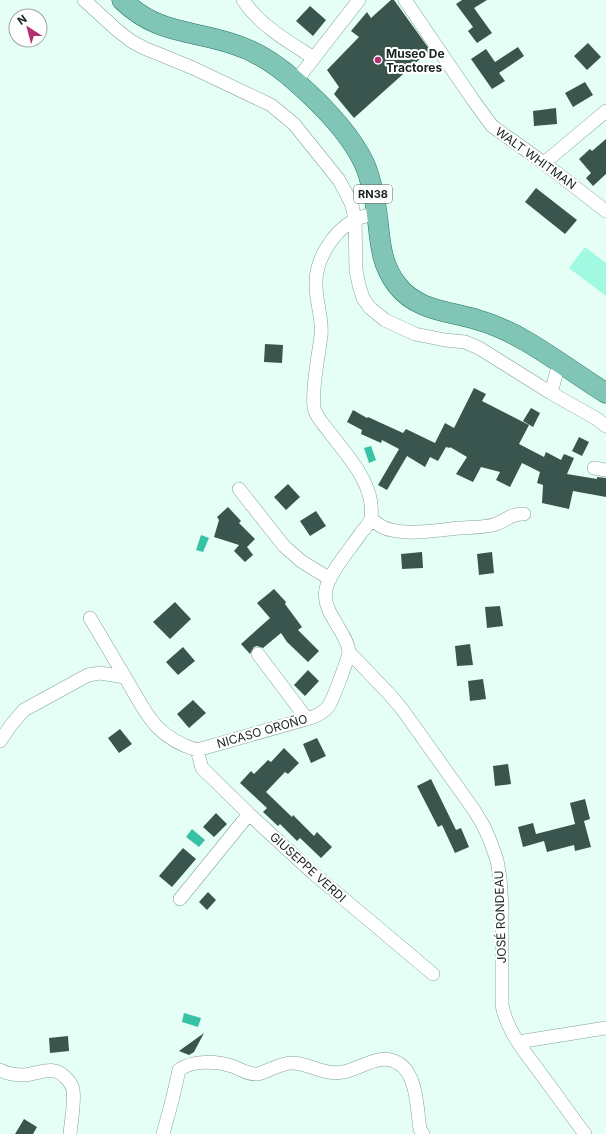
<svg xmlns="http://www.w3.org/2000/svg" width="606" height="1134" font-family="Inter,sans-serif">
	<rect width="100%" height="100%" fill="#e5fff7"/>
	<path fill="#a2f9e1" d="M585,247L606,263V296L569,268Z"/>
	<path fill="#37c2a5" d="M371,446L376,460L369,463L364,448Z
		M201,535L209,538L203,552L196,550Z
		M192,829L205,840L199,847L186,837Z
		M184,1013L201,1018L198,1027L182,1022Z"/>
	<path fill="#3a554d" d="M391,0H394L430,50L354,118L334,94L339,87L327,70L359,37L351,31L367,12L371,18Z
		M462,0H487L474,8L492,33L477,43L468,31L473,27L456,4Z
		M310,6L326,20L313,36L296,21Z
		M588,43L601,57L587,70L574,56Z
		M518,47L524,56L499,73L505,81L492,89L471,59L486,49L495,62Z
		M585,82L593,95L573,107L565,93Z
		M556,108L557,124L534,126L533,111Z
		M606,139V174L593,186L586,178L591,173L579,159L590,149L592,151Z
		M536,188L577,220L565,234L525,202Z
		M265,344L283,345L282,363L264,362Z
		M474,388L486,394L482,401L529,425L519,444L544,457L546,452L561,460L564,454L574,458L567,474L597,479V477L606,478V497L573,491L569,509L542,503L543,485L537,483L540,472L522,463L510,487L496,480L500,472L481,467L473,482L456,474L467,457L450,447V448L446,447L438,461L430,457L425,467L407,456L387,490L378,485L399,449L382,440L381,443L361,434L362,430L347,422L353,410L367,418L368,417L403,433L406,429L435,443L445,423L454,428Z
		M531,408L540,413L533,427L523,421Z
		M579,437L589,442L582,456L572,451Z
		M288,484L300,497L286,510L274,497Z
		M228,507L241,521L239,523L255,539L247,547L253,555L245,562L234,551L239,545L214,537L219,520L217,517Z
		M316,511L326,526L310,536L300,521Z
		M422,552L423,568L402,569L401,554Z
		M492,552L494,573L479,575L477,554Z
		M274,589L286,602L285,604L302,627L298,630L319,651L308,662L287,642L281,633L263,648L257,646L254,647L250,654L241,644L270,618L257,603Z
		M175,602L191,619L170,639L153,622Z
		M500,606L503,626L487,628L485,607Z
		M470,644L473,665L457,666L455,646Z
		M183,647L195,661L178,675L166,662Z
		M308,670L319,681L305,696L294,685Z
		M483,679L486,699L470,701L468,681Z
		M193,700L206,713L189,728L177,714Z
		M120,729L132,744L119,753L108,738Z
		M317,738L326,756L311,763L303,744Z
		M284,748L299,763L288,774L285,772L266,792L292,817L293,815L314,836L317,832L332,847L321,858L300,838L297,841L280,824L278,826L263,812L267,808L240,783L251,771L254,774L268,760L271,762Z
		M508,764L511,784L495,786L493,766Z
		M431,779L456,830L461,828L469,847L455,853L442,825L438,827L417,786Z
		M585,799L590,819L584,821L591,847L575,851L574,845L547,852L544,841L523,847L518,827L533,823L536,834L575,824L570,803Z
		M216,813L227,824L214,837L203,827Z
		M183,848L196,859L172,887L159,876Z
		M208,892L216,900L207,910L199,902Z
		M204,1033L194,1052L189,1055L179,1051Z
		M68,1036L69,1051L50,1053L49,1038Z
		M24,1119L37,1127L33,1134H15Z"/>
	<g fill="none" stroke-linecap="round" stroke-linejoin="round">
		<g stroke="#85a299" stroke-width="14">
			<path id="street" d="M84,0L117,30L131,41L144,48L193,68L271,105L294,124L339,180L347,195L352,205L355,220L356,270L359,285L363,298L370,308L385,320L415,334L445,340L465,342L479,348L551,393L597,419L606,426
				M243,0C260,26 289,42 314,58
				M405,0L473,100L492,126L544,163L606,211
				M296,81L359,0
				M544,163L606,111
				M551,393L559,363
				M594,468L606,470
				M239,489L284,546L301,561L330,579
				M371,519C378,524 383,529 392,530C412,535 439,530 459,528C471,527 485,528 496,524C508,520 509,514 524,514
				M90,618L125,677
				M349,652L391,696L402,709L474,810L483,825L489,838L497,860L500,878L502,907V1005C507,1032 526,1053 541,1074C556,1094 570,1114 585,1134
				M258,654L307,719
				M0,741L11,725L24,710L88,675L100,673L125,677C146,712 154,737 197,750L310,718C316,716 323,713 328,707C332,702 349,657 349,651C346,630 321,612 326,589C329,573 351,548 361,533C364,529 370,523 371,518C372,514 371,507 371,503C367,476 346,454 330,433C325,426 318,419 315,411C310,400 319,351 321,336C323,319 316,303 316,285C315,260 332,233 354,220C360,217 369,215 377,213
				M197,750L202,768L249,814L313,873L433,974
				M180,899L249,814
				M518,1042L606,1028
				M0,1070C8,1074 15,1075 24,1075C39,1074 53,1064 65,1077C69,1081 72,1084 73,1090C75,1103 71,1121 70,1134
				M163,1134L173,1097L179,1070C192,1060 216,1061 232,1066C240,1069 248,1075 258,1074C269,1071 280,1063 292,1063C309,1063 325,1076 343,1072C361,1069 379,1052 398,1063C417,1073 417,1109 420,1129L423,1134"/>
		</g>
		<g stroke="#257462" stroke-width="21">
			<path id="primary" d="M122,0C159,35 189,29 233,44C256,51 277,65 295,81C320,103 350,133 364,163C370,175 372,189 375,202C381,232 377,259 397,285C417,311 449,311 478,320C524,333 565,368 606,393"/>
		</g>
		<use href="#street" stroke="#fff" stroke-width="13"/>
		<use href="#primary" stroke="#80c5b6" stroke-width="20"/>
	</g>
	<circle fill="#b52e70" stroke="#fff" stroke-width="1.5" cx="378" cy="60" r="4"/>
	<g text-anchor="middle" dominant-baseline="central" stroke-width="4" stroke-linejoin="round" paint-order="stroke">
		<rect fill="#fff" stroke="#5d6663" stroke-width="1" x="354" y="185" width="38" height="18" rx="3"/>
		<g font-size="11" font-weight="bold" fill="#182420">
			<text x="373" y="194">RN38</text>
		</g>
		<g font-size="12" font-weight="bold" fill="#182420" stroke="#fff" text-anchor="start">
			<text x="386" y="53">Museo De<tspan x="386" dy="14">Tractores</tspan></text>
		</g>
		<g font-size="12" fill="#182420" stroke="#fff">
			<text transform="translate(536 158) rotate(36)">WALT WHITMAN</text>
			<text transform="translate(262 731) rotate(-16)">NICASO OROÑO</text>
			<text transform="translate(308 867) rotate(42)">GIUSEPPE VERDI</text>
			<text transform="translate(500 917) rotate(-92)">JOSÉ RONDEAU</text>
		</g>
	</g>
	<g transform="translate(28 28) rotate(324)"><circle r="19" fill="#ffffff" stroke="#a3a7a6"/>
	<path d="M0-3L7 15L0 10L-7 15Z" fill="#b52e70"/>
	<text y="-6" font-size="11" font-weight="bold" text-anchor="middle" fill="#182420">N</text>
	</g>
</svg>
